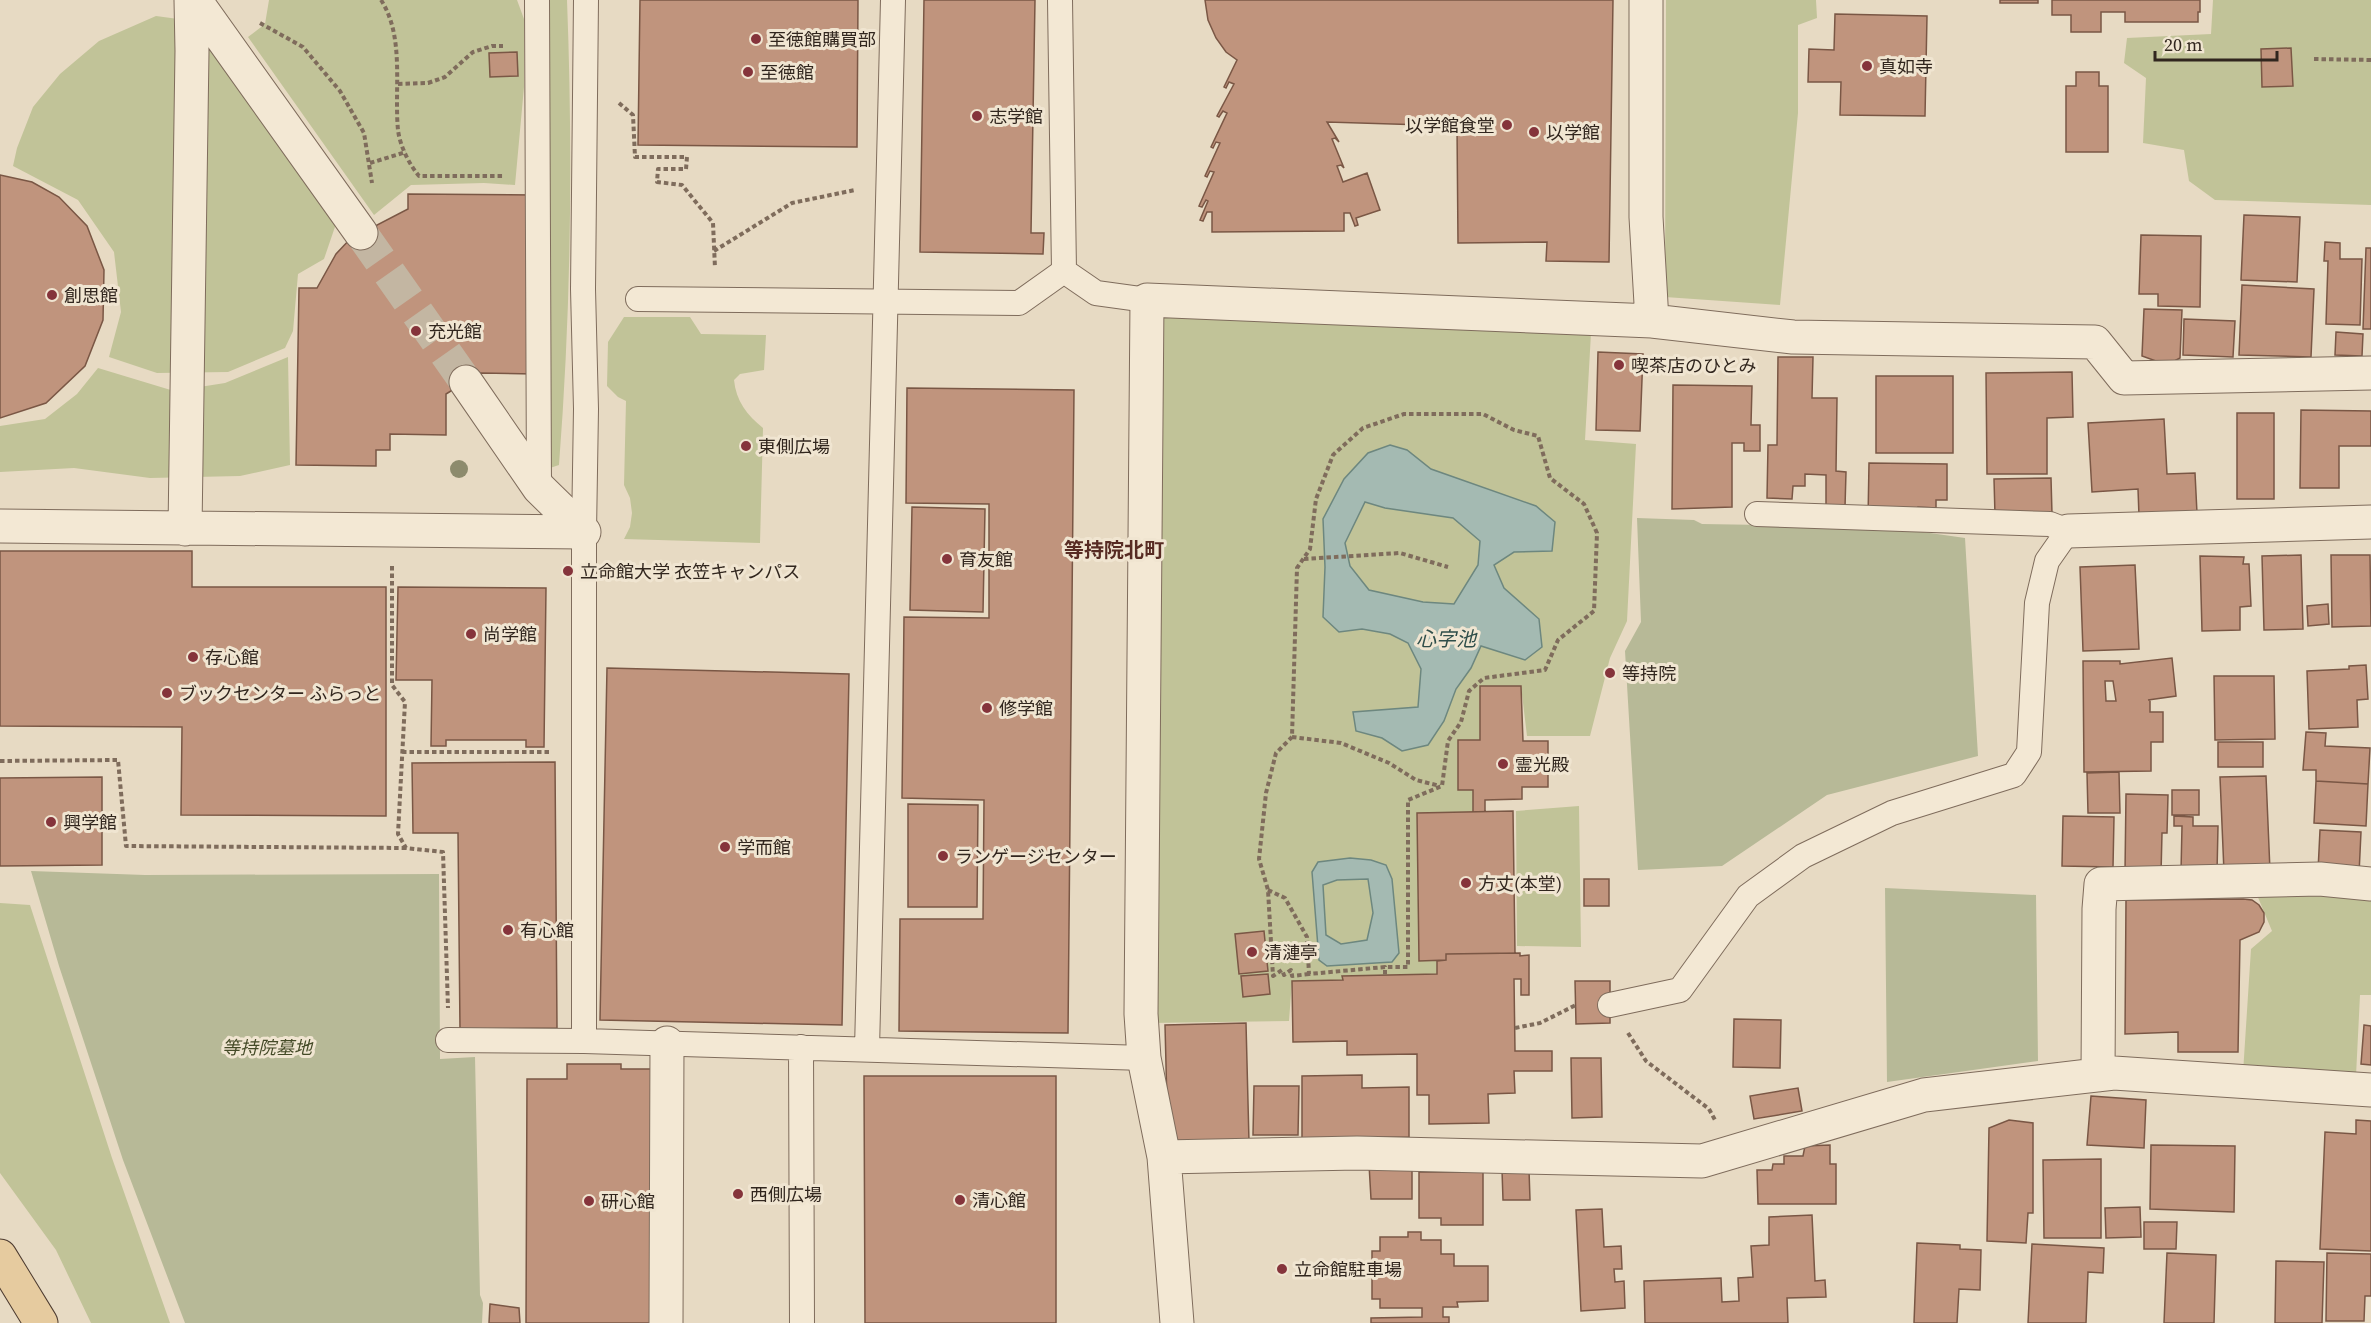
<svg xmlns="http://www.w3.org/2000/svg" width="2371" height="1323" font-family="'Source Serif 4','Noto Sans JP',serif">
	<rect width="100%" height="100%" fill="#e7dac3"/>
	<path fill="#c1c398" d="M269,0H517L524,19V87L515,185L484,183L411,185L374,215L248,37L265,24Z
		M548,0H567C573,155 571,310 559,465L541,471Z
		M1666,0H1816L1817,18L1798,25V113L1780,305L1665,297Z
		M2213,0H2371V205L2215,200L2189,181L2184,150L2143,143L2146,78L2124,63L2127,38L2211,34Z
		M156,16L193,21L338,218L324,259L298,274L293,331L285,348L228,372L157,373L109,357L121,312L114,252L78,200L13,166L17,148L33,107L60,74L99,41Z
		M1154,316L1591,333L1585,440L1636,444L1627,621L1610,658L1590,736H1527L1521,686H1480V740H1458V789L1473,790V812L1417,813L1419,960L1437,961V974L1343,976V980L1292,981L1289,1021L1150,1023Z
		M624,317H690L701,334L766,335L764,370L740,374L734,380C736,401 747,415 763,428L760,543L624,539L630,527L632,513L630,498L624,485L626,401L618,397L607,386L608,342Z
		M288,357L290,465L240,476L150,478L74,468L0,472V426L45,419L77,394L98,368L174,391L225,383Z
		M1579,806L1581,947L1517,946L1516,811Z
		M2289,893L2371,897V995H2360L2356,1076L2243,1073L2251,949L2272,931L2257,895Z
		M0,903L30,905L112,1158L170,1323H91L56,1250L0,1173Z"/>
	<path fill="#b7b997" d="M1637,518L1694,520L1702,524L1888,527L1965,538L1978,756L1827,795L1722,866L1638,870L1625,651L1641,622Z
		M31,871L145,875L439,874L440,1059L475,1057L480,1295L483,1303L482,1323H185L123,1160L59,966Z
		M1885,888L2036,895L2038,1061L1887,1082Z"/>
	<path fill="#a4bab2" stroke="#6d877f" stroke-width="1.5" fill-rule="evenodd" d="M1390,445L1407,450L1431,469L1536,506L1555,522L1552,551L1514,552L1494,565L1504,588L1539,619L1542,647L1525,660L1481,646L1471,668L1456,689L1444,721L1428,745L1402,751L1382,738L1356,731L1353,712L1418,707L1421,669L1408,643L1390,634L1362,629L1339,632L1323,617L1325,567L1323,519L1344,479L1368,453ZM1365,502L1385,508L1453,518L1480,541L1478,565L1454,604L1423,602L1369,590L1350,566L1345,543Z
		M1350,858L1371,860L1386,865L1392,879L1399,953L1392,962L1327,966L1319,960L1312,872L1318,862ZM1368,879L1373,913L1367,940L1341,944L1326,935L1323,885L1337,880Z"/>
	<path fill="#c0947d" stroke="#7a5745" stroke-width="1.5" fill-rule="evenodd" d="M640,0H858L857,147L638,145Z
		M924,0H1035L1031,233H1044L1043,254L920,252Z
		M1205,0H1613L1609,262L1546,261L1547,242L1458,243L1457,126L1327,122L1339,142L1335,138L1332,139L1344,168L1341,165L1337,166L1343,182L1367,173L1380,210L1356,218L1358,225L1355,226L1350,213H1344V231L1212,232V212H1207L1203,221L1200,220L1208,201L1206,200L1202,207L1199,206L1214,172L1210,171L1207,177L1205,176L1220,143L1216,142L1213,148L1211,147L1227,113L1223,111L1219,117L1217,116L1234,84L1229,82L1226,88L1224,87L1237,60L1226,52L1216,38L1208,20Z
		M2000,0H2038V3H2000Z
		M2052,0H2200V12H2198V22H2125V12H2101V32H2071V15H2052Z
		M1835,14L1927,16L1925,116L1840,115L1841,82H1808L1809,49L1834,50Z
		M2291,48L2293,86L2262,87L2261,49Z
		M517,52L518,76L490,77L489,53Z
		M2076,72H2099V86H2108V152H2066V86H2076Z
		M0,175L32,182L59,197L87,226L104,270L103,320L85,366L46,403L0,418Z
		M408,194L535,195L534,374L480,373L446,394V435L390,434V450H376V466L296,465L299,288H317L336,254L350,239L408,209Z
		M2244,215L2300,217L2297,282L2241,280Z
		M2141,235L2201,236L2200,307L2158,306V294H2139Z
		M2325,242L2340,243V259H2362L2360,325L2326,324L2328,261H2324Z
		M2366,248H2371V329H2363Z
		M2242,285L2314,289L2311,357L2239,355Z
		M2144,309L2182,310L2180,358L2167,365L2142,356Z
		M2184,319L2235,321L2233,357L2183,355Z
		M2336,332L2363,334L2362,356L2335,355Z
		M1598,352L1643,354L1640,431L1596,430Z
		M1778,357H1813L1812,398H1837L1836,471L1846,472L1845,507H1826V475L1805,474V486H1793L1792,499L1767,498L1768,445H1777Z
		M2072,372L2073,417L2047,418V474H1987L1986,373Z
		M1876,376H1953V453H1876Z
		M1673,385L1752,386L1751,425H1760V451H1744V443H1732V507L1672,509Z
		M907,388L1074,390L1068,1033L899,1031L900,919H983L984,800L902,798L904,617L989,618V504L906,503Z
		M2301,410L2371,411V446H2339V488H2300Z
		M2237,413H2274V499H2237Z
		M2164,419L2167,474L2195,473L2197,513L2139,516L2138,489L2092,492L2088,423Z
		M1869,463L1947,464V500H1936V508L1918,507V520L1868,519Z
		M2051,478L2052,514L1995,515L1994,479Z
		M912,507L985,509L983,612L910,610Z
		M0,551H192V587H386V816L181,815L182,727L0,726Z
		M2301,555L2303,629L2264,630L2262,556Z
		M2331,555H2370L2371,626L2332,627Z
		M2200,556L2244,557L2243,564H2249L2251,606L2240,607V630L2202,631Z
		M2135,565L2139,649L2083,651L2080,567Z
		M398,587L546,588L544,747H526V740H446V746H431L432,680H396Z
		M2328,604L2329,624L2308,626L2307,606Z
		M2172,658L2176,696L2148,700H2150V712H2163V742H2151V771L2084,772L2083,661H2120V664ZM2105,681H2113L2116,701H2106Z
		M2366,665L2368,699L2357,700L2358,727L2309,729L2307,671L2349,669V666Z
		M607,668L849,674L842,1025L600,1020Z
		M2214,676H2274L2275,739L2215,740Z
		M1480,686H1521L1523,741H1548V787H1522V799L1485,800V812H1473V790H1458V740H1480Z
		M2306,732L2326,733L2325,746L2370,748L2368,784L2316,781V770H2303Z
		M2218,742H2263V767H2218Z
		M555,762L557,1028L460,1029L458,833H413L412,763Z
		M2119,772L2120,813H2088L2087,773Z
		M2266,776L2270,871L2224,872L2220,777Z
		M102,777V865L0,866V778Z
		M2316,781L2368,784L2366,826L2314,823Z
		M2172,790H2199V815H2172Z
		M2126,794L2168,795L2167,833H2162L2161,874L2125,873Z
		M908,804L978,805L977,907H908Z
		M1513,811L1515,953L1446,954V960L1419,961L1417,813Z
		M2063,816L2114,817L2113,867L2062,866Z
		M2174,816L2193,817V826H2218L2217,873L2181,872L2182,826H2174Z
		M2320,830L2361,832L2359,874L2318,871Z
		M1584,879H1609V906H1584Z
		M2243,899L2252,900L2259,905L2264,913V922L2259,932L2240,940L2238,1052H2178V1032L2125,1034L2126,900Z
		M1264,931L1268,971L1239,974L1235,934Z
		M1520,953V956L1529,955V995H1521V979H1514L1515,1051H1552V1071H1514L1515,1093L1488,1094L1489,1123L1429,1124V1095H1417V1054L1347,1055V1041L1293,1042L1292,981L1343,980L1342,976L1437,974V961L1446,960V954Z
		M1268,974L1270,994L1243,997L1241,976Z
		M1575,981H1610V1023L1576,1024Z
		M1734,1019L1781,1020L1780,1068L1733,1067Z
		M1246,1023L1249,1142L1168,1144L1165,1025Z
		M2364,1025L2371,1026V1065L2361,1064Z
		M1571,1058H1601L1602,1117L1572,1118Z
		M567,1064H621V1069H652L651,1323H526L527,1079H567Z
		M1362,1075V1088L1409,1087V1137L1302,1138V1076Z
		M864,1076H1056V1323H865Z
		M1254,1086H1299L1298,1135H1253Z
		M1798,1088L1802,1111L1754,1119L1750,1096Z
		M2091,1096L2146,1100L2144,1148L2087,1145Z
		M2009,1120L2033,1123V1213H2028L2026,1243L1987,1241L1989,1128Z
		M2356,1120L2371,1121V1251L2320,1249L2325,1132L2356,1134Z
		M1830,1145V1164H1836V1204H1758L1757,1170H1772L1773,1164H1784V1156H1803L1805,1146Z
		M2151,1145L2235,1146L2234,1212L2150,1209Z
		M2101,1159V1238H2044L2043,1160Z
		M1412,1163V1199H1371L1369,1164Z
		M1502,1170H1529L1530,1200H1503Z
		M1419,1172H1483V1225H1441V1218H1419Z
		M2140,1207L2141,1237L2106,1238L2105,1208Z
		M1602,1209L1604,1247L1621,1246L1622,1269H1614L1615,1282L1624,1281L1625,1308L1581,1311L1576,1210Z
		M1812,1215L1815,1281L1825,1280L1826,1297L1787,1298L1788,1323H1645L1644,1281L1721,1278L1722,1302L1739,1301L1738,1278L1753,1277L1751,1246L1769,1245V1217Z
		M2144,1222H2177L2176,1249H2144Z
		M1408,1232H1421V1240H1441V1254H1454V1266H1488V1301L1457,1302L1458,1307H1443V1317H1449V1323H1371V1318L1422,1317V1308H1380V1299H1372V1251H1380V1237H1408Z
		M1917,1243L1960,1245V1249L1981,1250L1980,1290L1959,1289L1957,1323H1914Z
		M2032,1244L2104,1248L2103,1273L2088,1272L2086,1323H2028Z
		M2167,1253L2216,1255L2214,1323H2164Z
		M2327,1253L2371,1254V1296H2365L2364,1321H2326Z
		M2276,1261L2324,1262L2322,1323H2275Z
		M490,1304L519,1308L520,1323H489Z"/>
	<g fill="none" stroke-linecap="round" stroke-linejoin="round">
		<path stroke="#c3b6a2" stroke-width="33" stroke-dasharray="33 16" stroke-linecap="butt" d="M361,233L466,382"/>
		<g stroke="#7f6c5c" stroke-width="26">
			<path id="service" d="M537,0L539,488
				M1064,271L1096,293L1147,300
				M638,299L1019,303L1064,271L1060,0
				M1610,1005L1680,990L1748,896L1803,856L1892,813L2014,775L2029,752L2037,603L2047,561L2068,531L2050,524L1757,514
				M448,1040L584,1041L1144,1058
				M584,1041V532L586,409L583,289L586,0
				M801,1047L802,1323
				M867,1049L893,0"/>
		</g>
		<g stroke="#7f6c5c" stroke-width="35">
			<path id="pedestrian" d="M195,0L361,233
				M466,382L539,488L584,532
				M0,526L584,532
				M185,529L192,51L191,0
				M666,1323L667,1043"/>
		</g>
		<g stroke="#7f6c5c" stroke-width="35">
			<path id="minor" d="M1646,0V217L1652,321
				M2068,531L2371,522
				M2098,1075L2099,909L2101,884L2320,879L2371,884
				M1164,1157L1357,1153L1702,1161L1924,1095L2114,1073L2371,1090
				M1177,1323L1164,1157L1144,1058L1141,1014L1147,300L1652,321L1793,337L2095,342L2124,378L2371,373"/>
		</g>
		<g stroke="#4d3b30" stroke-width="35">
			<path id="primary" d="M0,1256L41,1323"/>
		</g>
		<path stroke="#7f6c5c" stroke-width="4" stroke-dasharray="4.5 3" stroke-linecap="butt" d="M381,0C405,37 394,89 398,130C400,146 409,164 419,176H504
			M260,23L303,47L340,91L364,133L372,183
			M2314,59L2371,60
			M398,84L428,83L445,77L473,52L492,46H503
			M619,103L633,115L635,157H687L686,169H658L657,182L682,185L713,223L715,268
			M370,163L406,152
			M714,251L792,203L855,190
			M1304,559L1400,553L1448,567
			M392,566V685L405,702L398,834L406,848L443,852L448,1008
			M1292,737L1341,743L1389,763L1416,780L1440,786
			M402,752H550
			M0,761L118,760L126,846L406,848
			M1268,890L1285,898L1307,937L1309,974L1385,967V975
			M1309,974L1292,976L1291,970L1284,975L1282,970L1273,976L1268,890L1259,859L1266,793L1276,753L1292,737L1297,568L1310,549L1316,499L1333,455L1363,428L1404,414H1483L1514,430L1538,436L1550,478L1584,504L1597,533L1594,611L1558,640L1545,670L1484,678L1469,691L1461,722L1448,741L1442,786L1408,800V967H1385
			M1515,1028L1540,1023L1576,1005
			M1628,1033L1646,1061L1709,1109L1715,1120"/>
		<use href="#service" stroke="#f3e8d4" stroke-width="24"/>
		<use href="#pedestrian" stroke="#f3e8d4" stroke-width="33"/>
		<use href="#minor" stroke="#f3e8d4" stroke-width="33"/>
		<use href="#primary" stroke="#e6cb9f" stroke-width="33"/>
	</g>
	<circle fill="#8d8b6d" cx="459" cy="469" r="9"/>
	<g fill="#85343b" stroke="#f0e5d1" stroke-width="2">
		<circle cx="756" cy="39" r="6"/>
		<circle cx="1867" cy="66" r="6"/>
		<circle cx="748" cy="72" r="6"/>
		<circle cx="977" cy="116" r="6"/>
		<circle cx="1507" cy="125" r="6"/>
		<circle cx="1534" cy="132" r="6"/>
		<circle cx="52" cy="295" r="6"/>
		<circle cx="416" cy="331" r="6"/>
		<circle cx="1619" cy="365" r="6"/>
		<circle cx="746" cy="446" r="6"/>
		<circle cx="947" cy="559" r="6"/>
		<circle cx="568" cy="571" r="6"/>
		<circle cx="471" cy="634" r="6"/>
		<circle cx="193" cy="657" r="6"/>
		<circle cx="1610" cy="673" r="6"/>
		<circle cx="167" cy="693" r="6"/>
		<circle cx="987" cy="708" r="6"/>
		<circle cx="1503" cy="764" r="6"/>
		<circle cx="51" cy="822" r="6"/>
		<circle cx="725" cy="847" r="6"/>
		<circle cx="943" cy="856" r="6"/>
		<circle cx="1466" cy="883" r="6"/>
		<circle cx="508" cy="930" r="6"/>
		<circle cx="1252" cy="952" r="6"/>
		<circle cx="738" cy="1194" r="6"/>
		<circle cx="960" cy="1200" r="6"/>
		<circle cx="589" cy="1201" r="6"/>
		<circle cx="1282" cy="1269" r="6"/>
	</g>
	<g text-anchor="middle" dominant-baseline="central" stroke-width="6" stroke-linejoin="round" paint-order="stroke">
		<g font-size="18" fill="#31261e" stroke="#f0e5d1" text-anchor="start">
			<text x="768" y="39">至徳館購買部</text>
			<text x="1879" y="66">真如寺</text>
			<text x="760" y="72">至徳館</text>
			<text x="989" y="116">志学館</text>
			<text x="1495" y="125" text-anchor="end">以学館食堂</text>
			<text x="1546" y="132">以学館</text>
			<text x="64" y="295">創思館</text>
			<text x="428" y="331">充光館</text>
			<text x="1631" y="365">喫茶店のひとみ</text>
			<text x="758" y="446">東側広場</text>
			<text x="959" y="559">育友館</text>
			<text x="580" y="571">立命館大学 衣笠キャンパス</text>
			<text x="483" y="634">尚学館</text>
			<text x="205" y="657">存心館</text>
			<text x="1622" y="673">等持院</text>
			<text x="179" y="693">ブックセンター ふらっと</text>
			<text x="999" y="708">修学館</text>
			<text x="1515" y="764">霊光殿</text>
			<text x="63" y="822">興学館</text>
			<text x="737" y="847">学而館</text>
			<text x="955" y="856">ランゲージセンター</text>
			<text x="1478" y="883">方丈(本堂)</text>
			<text x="520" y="930">有心館</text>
			<text x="1264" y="952">清漣亭</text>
			<text x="750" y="1194">西側広場</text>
			<text x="972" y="1200">清心館</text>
			<text x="601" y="1201">研心館</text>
			<text x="1294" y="1269">立命館駐車場</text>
		</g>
		<g font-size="18" font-style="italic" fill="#444a27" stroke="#f0e5d1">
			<text x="267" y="1047">等持院墓地</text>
		</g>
		<g font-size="20" font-weight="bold" fill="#572b23" stroke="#f0e5d1">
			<text x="1114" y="550">等持院北町</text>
		</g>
		<g font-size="20" font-style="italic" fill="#2f4e4a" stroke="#f0e5d1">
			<text x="1446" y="639">心字池</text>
		</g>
	</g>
	<path d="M2155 51v9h122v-9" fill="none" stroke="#31261e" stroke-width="3"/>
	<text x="2164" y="51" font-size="18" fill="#31261e" stroke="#f0e5d1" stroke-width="4.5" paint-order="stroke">20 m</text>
</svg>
